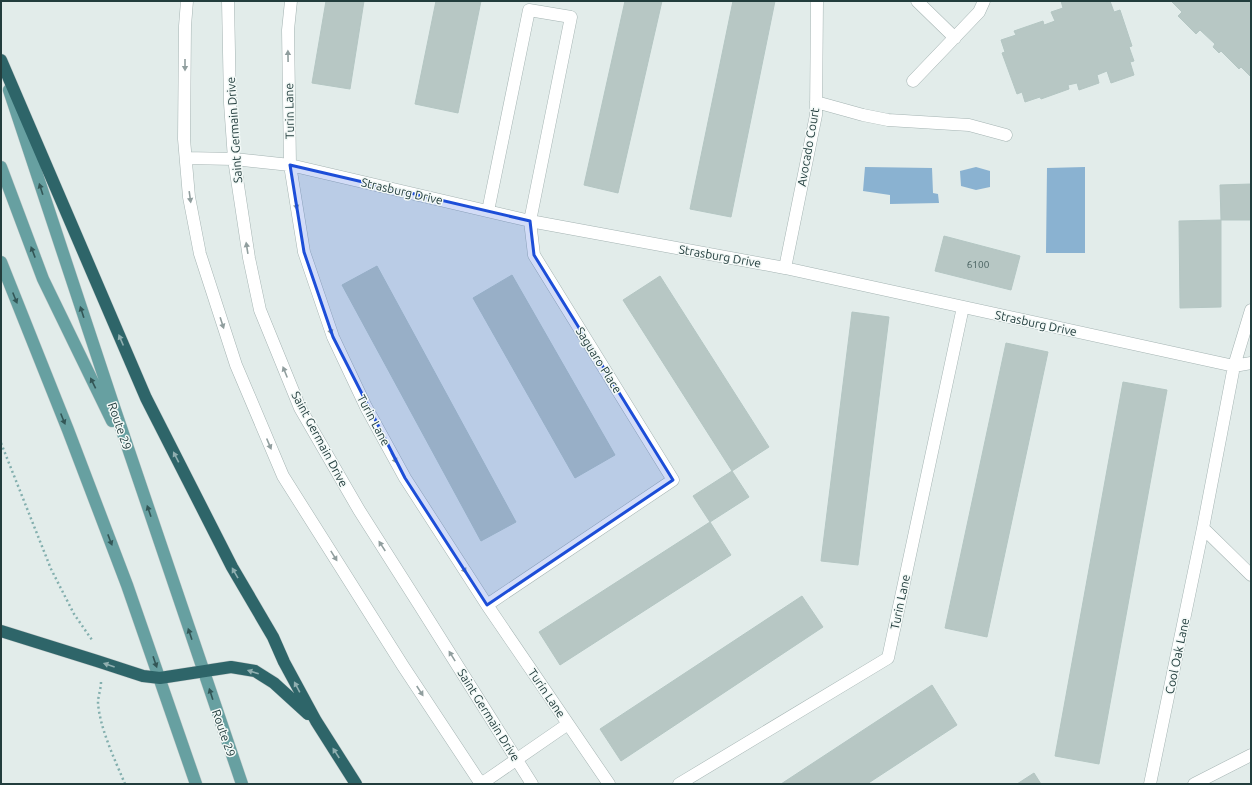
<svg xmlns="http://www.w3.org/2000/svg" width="1252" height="785" font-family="Ubuntu,sans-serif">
	<rect width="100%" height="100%" fill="#e2ecea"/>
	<path fill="#8ab2d1" d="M865,167L932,168L933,193L938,194L939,203L890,204V195L863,191Z
		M976,167L990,171V187L976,190L961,186L960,171Z
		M1085,167V253H1046L1047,168Z"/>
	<path fill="#b7c7c4" stroke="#b4c6c3" d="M326,1H364L350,89L312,83Z
		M436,1H481L458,113L415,104Z
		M625,1H662L618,193L584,185Z
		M733,1H775L731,217L690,209Z
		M1061,1H1105L1106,2L1110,1L1114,12L1120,10L1132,46L1129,47L1134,61L1130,62L1134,75L1111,83L1107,71L1097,75L1099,83L1079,90L1077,83L1068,85L1069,89L1041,99L1040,97L1025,102L1022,92L1017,94L1002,53L1005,52L1001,40L1016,35L1014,31L1043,21L1044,25L1055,21L1051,12L1063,8Z
		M1174,1H1251V77L1241,67L1239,69L1221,51L1219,53L1213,47L1215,44L1200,30L1196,34L1178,16L1182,12L1172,2Z
		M1251,184V220H1221L1220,185Z
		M1221,220V307L1180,308L1179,221Z
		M944,236L1020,256L1011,290L935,271Z
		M377,266L516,522L481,541L342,285Z
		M512,275L615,455L575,478L473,298Z
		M660,276L769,447L732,471L623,300Z
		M852,312L889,317L858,565L821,561Z
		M1006,343L1048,352L987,637L945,628Z
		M1123,382L1167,390L1099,764L1055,756Z
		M732,471L749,497L710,522L693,496Z
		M710,522L731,555L560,665L539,632Z
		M802,596L823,627L621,761L600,729Z
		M932,685L957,725L867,784H781Z
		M1034,773L1041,784H1017Z"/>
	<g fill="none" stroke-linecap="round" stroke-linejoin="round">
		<g stroke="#a5b4b3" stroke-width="13">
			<path id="minor" d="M187,1L185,26L184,139L189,197L200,254L236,365L283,476L403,666L481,784L568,724
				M228,1L230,103L234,159L249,258L260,310L300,408L359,510L420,606L532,784
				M291,1L288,30L290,165L304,252L333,337L366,407L405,478L487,605L609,784
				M917,1L955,38
				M913,81L979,12L984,1
				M816,102L863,115L888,120L969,125L1006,135
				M186,158L234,159L290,165L530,221L785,268L1234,366L1251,363
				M785,268L816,115L817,1
				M1251,310L1234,366L1203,528L1251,575
				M487,605L673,480L534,255L530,221L571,17L529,10L488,211
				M679,784L888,658L963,307
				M1150,784L1203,528
				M1194,784L1251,755"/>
		</g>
		<g stroke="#c1c9c9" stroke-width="13">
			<path id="major" d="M9,90L112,401L242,784
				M1,167L43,279L112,421
				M1,262L68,430L127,585L196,784"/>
		</g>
		<g stroke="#c1c9c9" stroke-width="13">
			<path id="highway" d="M1,60L146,398L232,567L273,637L284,662L316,721L356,784
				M1,631L97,661L143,676L160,678L231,667L255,671L274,683L308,714"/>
		</g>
		<path stroke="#83afae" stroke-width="2.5" stroke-dasharray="2 3" stroke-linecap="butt" d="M1,443L51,569L74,614L92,640
			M101,682C101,689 98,696 98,703C100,729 115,760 125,784"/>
		<use href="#minor" stroke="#fff" stroke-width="12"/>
		<use href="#major" stroke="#67a0a1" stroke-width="12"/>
		<use href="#highway" stroke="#2e6569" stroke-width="12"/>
	</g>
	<defs><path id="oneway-solid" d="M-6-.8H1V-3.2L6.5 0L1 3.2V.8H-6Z"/></defs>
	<g fill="#909e9e">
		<use href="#oneway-solid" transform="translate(288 56) rotate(-91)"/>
		<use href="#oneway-solid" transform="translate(185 65) rotate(90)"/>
		<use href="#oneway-solid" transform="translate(190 197) rotate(82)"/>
		<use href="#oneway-solid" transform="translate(296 204) rotate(80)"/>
		<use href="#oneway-solid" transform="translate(247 248) rotate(-99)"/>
		<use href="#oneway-solid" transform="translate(222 323) rotate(72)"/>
		<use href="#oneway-solid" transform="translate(330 329) rotate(72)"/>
		<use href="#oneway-solid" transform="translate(285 372) rotate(-112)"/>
		<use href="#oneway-solid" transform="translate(269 444) rotate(67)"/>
		<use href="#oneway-solid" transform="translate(394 458) rotate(61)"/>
		<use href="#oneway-solid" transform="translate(382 546) rotate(-123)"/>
		<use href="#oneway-solid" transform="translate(334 556) rotate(58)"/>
		<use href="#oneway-solid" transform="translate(463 568) rotate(57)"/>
		<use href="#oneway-solid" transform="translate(452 656) rotate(-122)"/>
		<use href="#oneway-solid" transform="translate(420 691) rotate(57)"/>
	</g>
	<g fill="#335656">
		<use href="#oneway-solid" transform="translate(41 189) rotate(-108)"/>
		<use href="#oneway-solid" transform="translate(33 252) rotate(-111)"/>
		<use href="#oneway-solid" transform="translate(15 298) rotate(68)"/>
		<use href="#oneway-solid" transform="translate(82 312) rotate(-108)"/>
		<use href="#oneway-solid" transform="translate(93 383) rotate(-116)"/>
		<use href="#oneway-solid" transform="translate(63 419) rotate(68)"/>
		<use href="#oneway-solid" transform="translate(149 511) rotate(-109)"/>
		<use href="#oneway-solid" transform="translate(110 540) rotate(69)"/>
		<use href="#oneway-solid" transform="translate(190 634) rotate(-109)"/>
		<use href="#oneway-solid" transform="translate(155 662) rotate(71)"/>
		<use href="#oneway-solid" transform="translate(211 694) rotate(-108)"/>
	</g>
	<g fill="#90afb0">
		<use href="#oneway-solid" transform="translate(121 340) rotate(-113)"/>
		<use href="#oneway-solid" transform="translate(176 457) rotate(-117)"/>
		<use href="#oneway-solid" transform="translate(235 573) rotate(-120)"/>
		<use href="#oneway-solid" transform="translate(109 665) rotate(-161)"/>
		<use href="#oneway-solid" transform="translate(253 672) rotate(-163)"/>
		<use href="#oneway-solid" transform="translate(297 687) rotate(-118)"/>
		<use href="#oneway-solid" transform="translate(336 753) rotate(-123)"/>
	</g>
	<path fill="#1d4ed8" fill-opacity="0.2" stroke="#1d4ed8" stroke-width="3" stroke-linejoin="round" d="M290,165L530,221L534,255L673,480L487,605L405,478L333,337L304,252Z"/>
	<g text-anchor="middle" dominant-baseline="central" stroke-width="3" stroke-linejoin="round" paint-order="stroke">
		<g font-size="10" fill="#47605f">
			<text x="978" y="264">6100</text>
		</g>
		<g font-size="12" fill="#223d3d" stroke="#f3f9f7">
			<text transform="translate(289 111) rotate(-91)">Turin Lane</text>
			<text transform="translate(234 130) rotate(-94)">Saint Germain Drive</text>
			<text transform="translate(808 147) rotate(-80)">Avocado Court</text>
			<text transform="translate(402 191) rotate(13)">Strasburg Drive</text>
			<text transform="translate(720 256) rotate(10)">Strasburg Drive</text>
			<text transform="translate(1036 323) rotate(12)">Strasburg Drive</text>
			<text transform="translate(599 360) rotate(58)">Saguaro Place</text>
			<text transform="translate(374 420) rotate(62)">Turin Lane</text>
			<text transform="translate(120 426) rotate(71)">Route 29</text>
			<text transform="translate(320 439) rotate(62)">Saint Germain Drive</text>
			<text transform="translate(900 602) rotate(-78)">Turin Lane</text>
			<text transform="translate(1177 656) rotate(-78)">Cool Oak Lane</text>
			<text transform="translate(547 693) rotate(56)">Turin Lane</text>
			<text transform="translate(489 715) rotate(58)">Saint Germain Drive</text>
			<text transform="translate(224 733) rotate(71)">Route 29</text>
		</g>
	</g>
	<rect width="1252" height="785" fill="none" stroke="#223d3d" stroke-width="4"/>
</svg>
